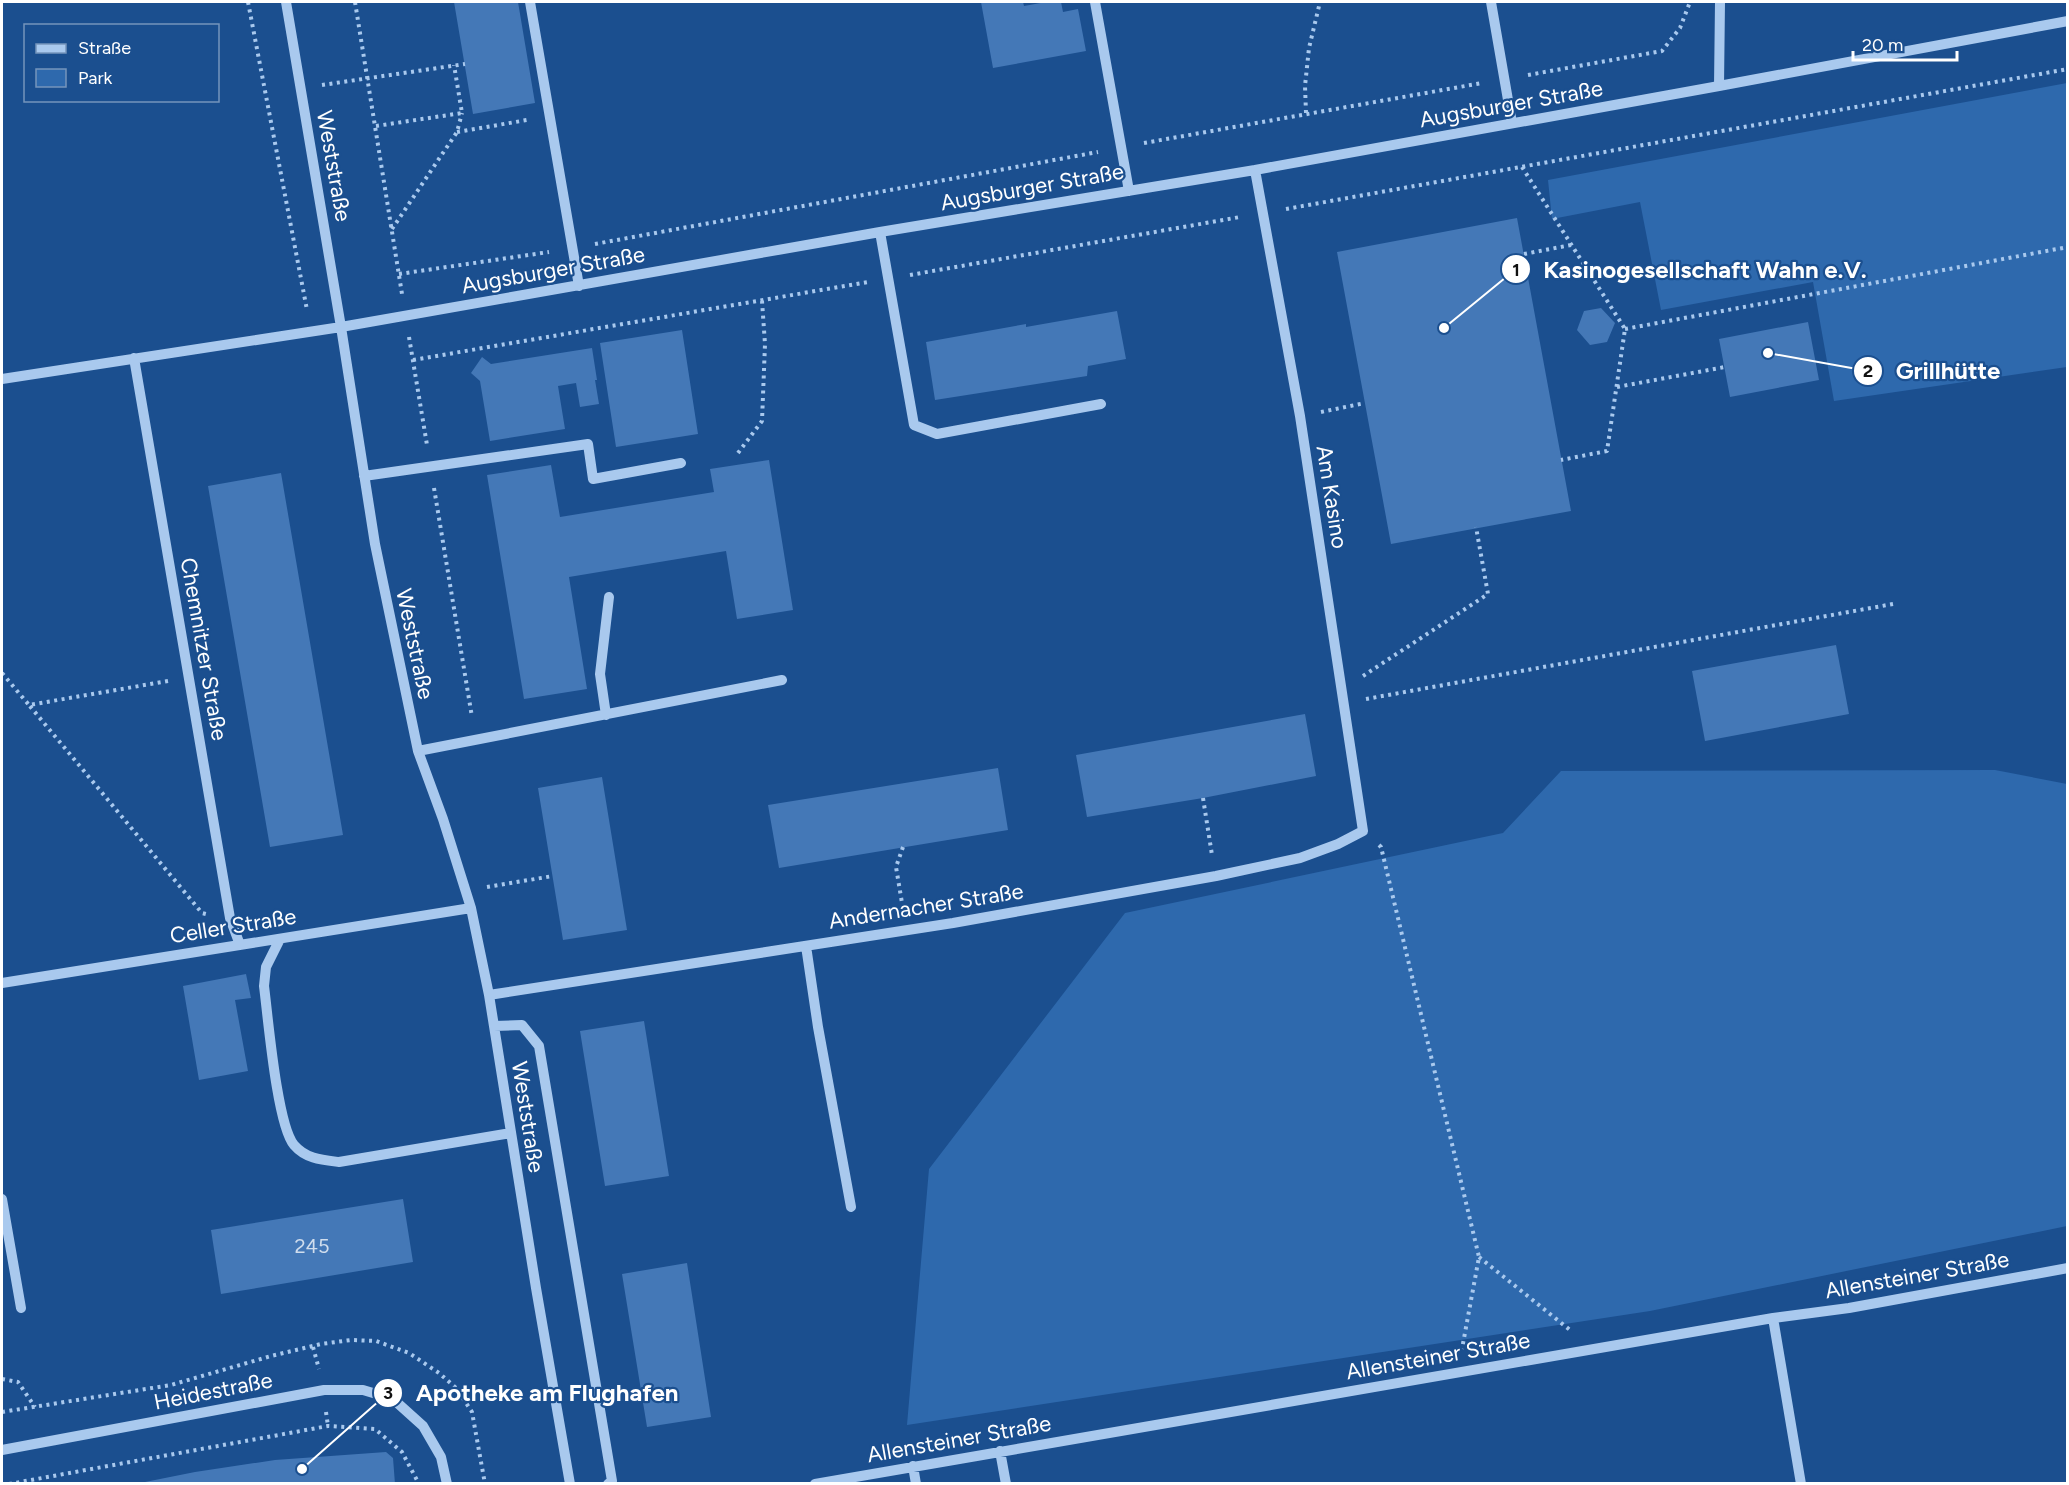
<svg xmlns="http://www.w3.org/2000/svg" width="2069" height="1485" font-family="Figtree,sans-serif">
	<rect width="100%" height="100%" fill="#1b4f8f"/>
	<path fill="#2e69ad" d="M2067,83V367L1834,401L1813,282L1661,310L1640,202L1552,219L1548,180Z
		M1995,770L2067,784V1226L1650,1311L907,1425L929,1169L1125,913L1503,833L1561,771Z"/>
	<path fill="#4478b7" d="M454,2H518L535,103L473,114Z
		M981,2H1023L1024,6L1046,2H1061L1063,12L1078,9L1086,51L993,68Z
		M1517,218L1571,511L1391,544L1337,252Z
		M1601,308L1615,323L1607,342L1590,345L1577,330L1584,311Z
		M1117,311L1126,359L1088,366L1087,376L935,400L926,342L1026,324V327Z
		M1808,322L1819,380L1730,397L1719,339Z
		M682,330L698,434L616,447L600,343Z
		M592,348L597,380H595L599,404L580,407L576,383L558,386L565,429L490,441L480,381L471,373L482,357L491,364Z
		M769,460L793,610L737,619L726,551L569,577L587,689L524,699L487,475L551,465L560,517L714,492L710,469Z
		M281,473L343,835L270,847L208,486Z
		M1836,645L1849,714L1705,741L1692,671Z
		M1305,714L1316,776L1203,798L1087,817L1076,755Z
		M998,768L1008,830L779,868L768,805Z
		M602,777L627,930L563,940L538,788Z
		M246,974L251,998L235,1000L248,1071L199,1080L183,986Z
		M644,1021L669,1176L605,1186L580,1031Z
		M403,1199L413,1262L221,1294L211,1230Z
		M687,1263L711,1417L647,1427L622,1274Z
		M386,1452L393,1458L395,1484H135L195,1472L275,1460Z"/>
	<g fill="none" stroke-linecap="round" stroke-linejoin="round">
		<path stroke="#a9c9ee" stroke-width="4" stroke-dasharray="3 4.5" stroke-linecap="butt" d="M248,2L307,310
			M355,2L402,294
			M1528,75L1662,51L1680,28L1690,2
			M322,85L465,64
			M1306,113L1305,86L1309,48L1320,2
			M376,126L462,113L454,65
			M457,132L527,120
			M1144,143L1482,83
			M1522,167L1625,329L1607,451L1561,460
			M1286,209L2068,69
			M392,229L457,132L462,113
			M595,244L1098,152
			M1524,254L1571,245
			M399,274L549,252
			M910,275L1240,217
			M1625,329L2068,247
			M409,337L427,445
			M413,360L868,282
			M1617,387L1725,367
			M1321,412L1365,403
			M738,453L762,421L765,344L762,301
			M434,488L472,717
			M2,673L29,705
			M1363,676L1488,594L1476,527
			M168,681L29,705L202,913L206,914
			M1366,699L1893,604
			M1203,798L1212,855
			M1379,845L1381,847L1479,1257L1462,1349
			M903,847L896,867L903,909
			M487,887L553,876
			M1479,1257L1570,1330
			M313,1347L319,1369
			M2,1379L18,1382L35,1407
			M2,1412L171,1385L271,1356L321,1344L351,1340L376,1341L409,1353L439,1373L456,1388L472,1412L485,1484
			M326,1412L328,1426
			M9,1484L328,1426L375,1429L402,1452L419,1484"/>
		<path stroke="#a9c9ee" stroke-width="10" d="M286,2L341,327L375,544L418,751L443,819L471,908L489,995L536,1288L570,1484
			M530,2L579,286
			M1095,2L1129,191
			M1491,2L1512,123
			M1719,86L1720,2
			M880,232L914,425L937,434L1101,404
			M134,358L230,918L240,945
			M2,379L341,327L880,232L1255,170L1719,86L2068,21
			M364,476L588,444L593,479L681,463
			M606,715L600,674L609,597
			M418,751L782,680
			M280,939L266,967L264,986C268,1017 277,1125 294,1145C306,1159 322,1160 339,1162L511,1133
			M806,946L818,1027L851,1207
			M2,983L471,908
			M489,995L953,923L1216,876L1300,858L1338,844L1363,831L1300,416L1255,170
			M494,1026L522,1025L539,1046L612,1481L608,1484
			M2,1199L21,1308
			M1773,1318L1801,1484
			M2,1450L324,1390H363L393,1399L423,1426L441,1457L447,1484
			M1000,1451L1006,1484
			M913,1466L916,1484
			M815,1484L1773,1318L1849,1308L2068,1268"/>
	</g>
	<g text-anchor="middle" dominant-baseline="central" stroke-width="4.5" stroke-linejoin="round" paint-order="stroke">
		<g font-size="20" fill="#d0dded">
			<text x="312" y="1246">245</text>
		</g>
		<g font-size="22" fill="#fff" stroke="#1b4f8f">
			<text transform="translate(1511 104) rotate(-10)">Augsburger Straße</text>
			<text transform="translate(334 166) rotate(80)">Weststraße</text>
			<text transform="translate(1032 187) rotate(-10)">Augsburger Straße</text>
			<text transform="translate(553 270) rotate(-10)">Augsburger Straße</text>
			<text transform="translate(1332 497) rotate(81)">Am Kasino</text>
			<text transform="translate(415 644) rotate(78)">Weststraße</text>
			<text transform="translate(204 649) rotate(80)">Chemnitzer Straße</text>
			<text transform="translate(926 906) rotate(-9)">Andernacher Straße</text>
			<text transform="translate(233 926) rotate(-9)">Celler Straße</text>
			<text transform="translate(528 1117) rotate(81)">Weststraße</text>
			<text transform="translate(1917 1275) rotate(-10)">Allensteiner Straße</text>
			<text transform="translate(1438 1356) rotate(-10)">Allensteiner Straße</text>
			<text transform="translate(213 1391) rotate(-11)">Heidestraße</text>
			<text transform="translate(959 1439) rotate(-10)">Allensteiner Straße</text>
		</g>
	</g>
	<path fill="none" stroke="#fff" stroke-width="2" d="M1444 328L1516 269M1768 353L1868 371M302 1469L388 1393"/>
	<g fill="#fff" stroke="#1b4f8f" stroke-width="2">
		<circle cx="1444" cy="328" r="6"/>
		<circle cx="1768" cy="353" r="6"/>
		<circle cx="302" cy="1469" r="6"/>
		<circle cx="1516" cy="269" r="15"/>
		<circle cx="1868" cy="371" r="15"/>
		<circle cx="388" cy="1393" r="15"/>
	</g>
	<g font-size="18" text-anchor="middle" font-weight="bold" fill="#111">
		<text x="1516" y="276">1</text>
		<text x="1868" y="377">2</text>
		<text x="388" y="1399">3</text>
	</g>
	<g font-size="24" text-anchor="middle" font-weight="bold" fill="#fff" stroke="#1b4f8f" stroke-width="4.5" stroke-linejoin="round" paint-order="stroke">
		<text x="1705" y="278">Kasinogesellschaft Wahn e.V.</text>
		<text x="1948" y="379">Grillhütte</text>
		<text x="547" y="1401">Apotheke am Flughafen</text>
	</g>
	<rect width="2069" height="1485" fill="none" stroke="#ffffff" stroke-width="6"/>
	<rect x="24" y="24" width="195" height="78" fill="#1b4f8f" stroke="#7695bc" stroke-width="1.5"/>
	<rect x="36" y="44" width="30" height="9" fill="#a9c9ee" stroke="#7695bc" stroke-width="1.5"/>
	<text x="78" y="54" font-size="18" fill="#ffffff">Straße</text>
	<rect x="36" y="69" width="30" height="18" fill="#2e69ad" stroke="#7695bc" stroke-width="1.5"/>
	<text x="78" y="84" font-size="18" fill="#ffffff">Park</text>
	<path d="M1853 51v9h104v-9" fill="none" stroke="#ffffff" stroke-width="3"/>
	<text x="1862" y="51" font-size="18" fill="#ffffff" stroke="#1b4f8f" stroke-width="4.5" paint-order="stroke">20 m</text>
</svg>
